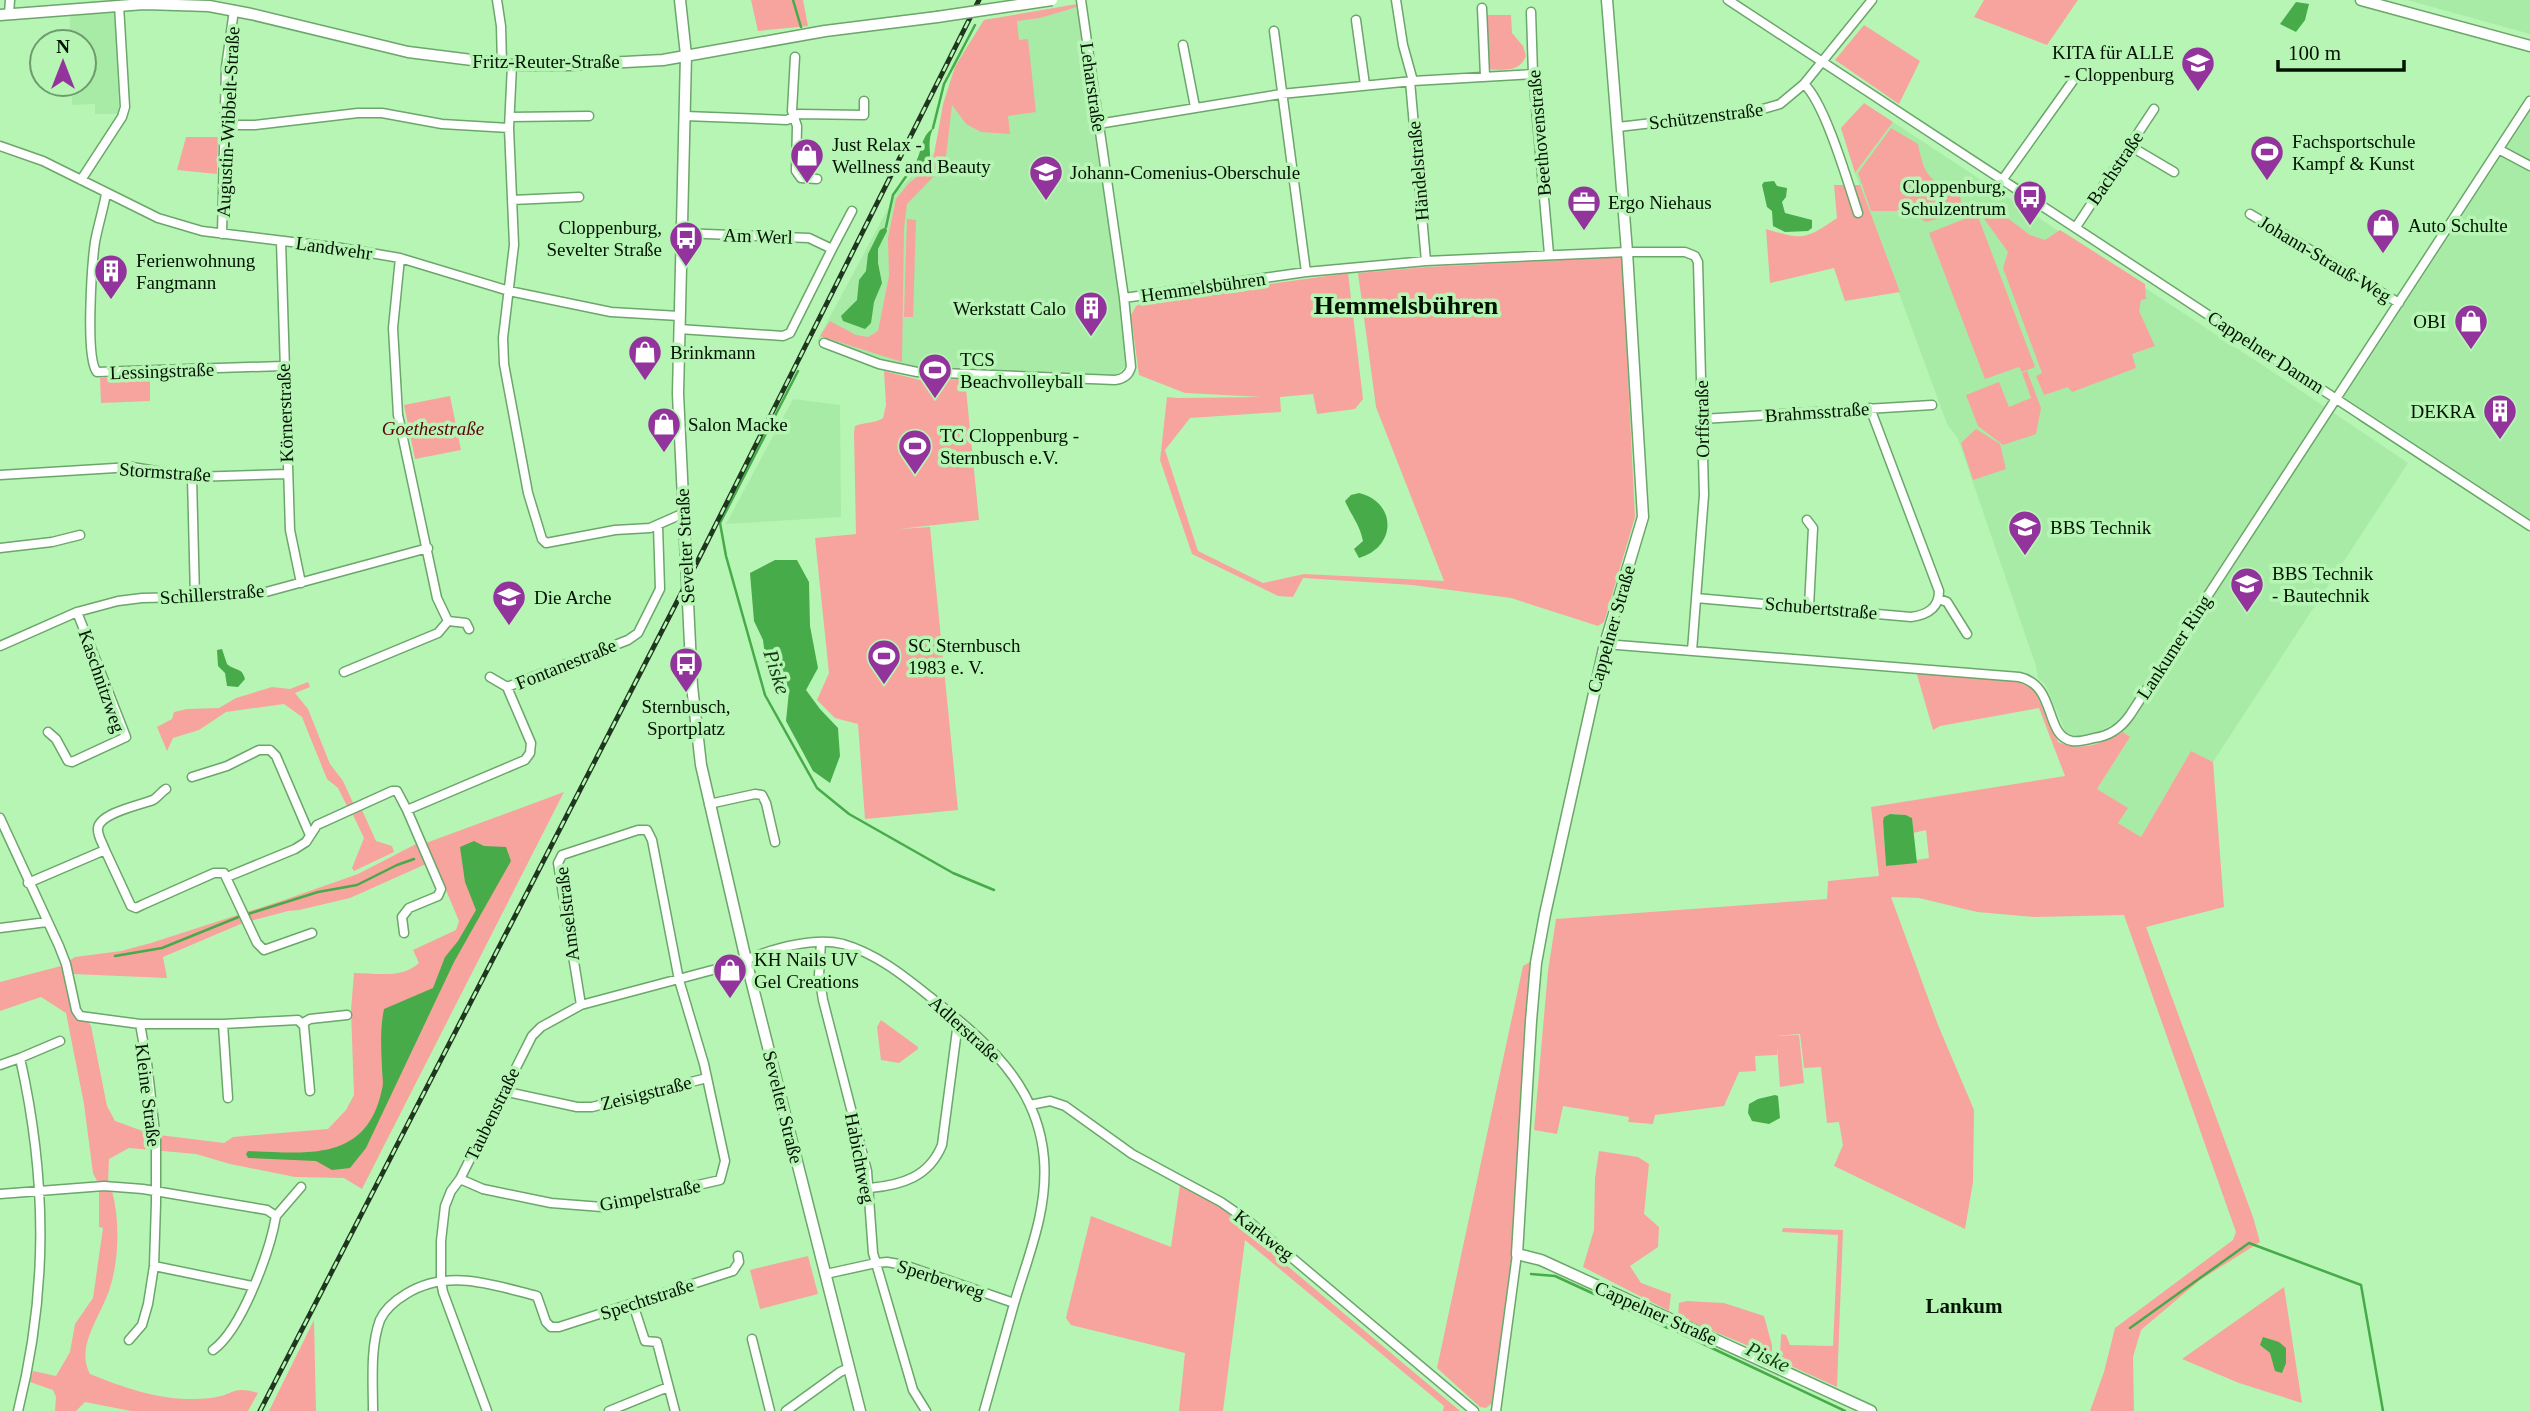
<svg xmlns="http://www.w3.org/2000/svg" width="2530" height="1411" font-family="Georgia,serif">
	<rect width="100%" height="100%" fill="#b7f5b5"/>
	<path fill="#a8eba6" d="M2407,0H2530V34Z
		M1077,7L1089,30L1125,283L1127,364L1116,376L905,368L817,341L898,190L937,150L943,103L956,63L984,20Z
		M115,13L119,114H95V104L72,105V84H84V42H70V14Z
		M2530,112V519L2344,397Z
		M1893,122L2282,378L2408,463L2213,762L2191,751L2141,837L2118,823L2127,808L2097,789L2130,737L2111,725L2100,731L2075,737L2066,733L2045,684L2038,678L2036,666L1958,439L1947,424L1855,173Z
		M793,399L840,405L841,517L726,524Z"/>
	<path fill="#f7a49e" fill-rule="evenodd" d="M751,0H803L808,26L758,31Z
		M1984,0H2078L2047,45L1974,17Z
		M1077,4V7L1040,18L1017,21L1019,40L1028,39L1036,112L1008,116L1010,134L981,132L966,124L952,105L945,165L907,204L904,228L902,362L820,336L830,321L856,335L868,337L878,331L889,276L888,238L896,199L908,184L932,165L943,105L955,67L984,20Z
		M1485,15H1511L1512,33L1523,46L1526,56C1519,72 1507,69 1492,70L1487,65Z
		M1864,25L1920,61L1899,104L1835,60Z
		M1864,103L1893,122L1855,173L1841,128Z
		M1891,128L1918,144C1925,180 1930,178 1960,196L1963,212L1926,222L1901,208L1896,211H1871L1858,173Z
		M186,137H218L217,174L177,170Z
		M1834,185H1860L1900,292L1845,301L1834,268L1770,283L1766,229C1803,240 1805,240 1837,218Z
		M1986,202L2030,235L2045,240L2060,230L2145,284L2146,299L2141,300L2139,311L2155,346L2132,354L2136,368L2072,392L2068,387L2044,395L2036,376L2042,373L2003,268L2008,252L1980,213Z
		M1977,214L2035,367L2022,372L2019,367L1985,379L1929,233Z
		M907,219L916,220L913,317H904Z
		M1622,257L1635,517L1604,622L1598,626L1511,598L1412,585L1303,578L1293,597L1278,596L1192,554L1160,460L1167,397L1177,398L1262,397L1185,393L1139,375L1131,315L1136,306L1144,302L1348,273L1363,399L1355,409L1317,414L1313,394L1280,397L1281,412L1190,418L1165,450L1198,551L1263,583L1304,574L1444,581L1376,407L1358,273L1427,267Z
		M884,371L920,380L965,379L979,520L899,529L930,527L958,810L865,819L858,724L835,718L817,700L829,673L815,538L856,534L854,432L855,426C864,422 874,424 883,418L886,405Z
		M2027,371L2041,408L2036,434L2003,445L1978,426L1966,395L1999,382L2009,407L2031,398L2022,373Z
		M150,376V401L101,403L100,378Z
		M450,396L461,450L415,459L404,405Z
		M1976,429L2000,444L2006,469L1973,480L1961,443Z
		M1916,671L2018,682L2034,689L2058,742C2080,752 2103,744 2123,732L2130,737L2097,789L2128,808L2118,823L2141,837L2191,751L2213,762L2224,907L2146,927L2253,1217L2260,1242L2200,1280L2141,1330L2133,1357L2134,1411H2090L2104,1372L2115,1328L2233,1240L2236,1232L2124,915L2035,917L1977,912L1919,898L1891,897L1938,1025L1974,1110L1973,1182L1965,1229L1834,1166L1843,1145L1839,1122L1827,1123L1821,1067L1804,1068L1800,1034L1776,1036L1799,1035L1804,1083L1780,1087L1777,1046V1055L1755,1056L1756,1071L1739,1072L1724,1106L1655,1115L1653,1124L1628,1122L1629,1117L1563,1106L1557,1134L1534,1130L1548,971L1556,919L1827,899L1828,881L1879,876L1871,807L2065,776L2039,708L1940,726L1933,730ZM1890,814L1906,815L1912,818L1913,833L1926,830L1929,858L1917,860V862L1886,866L1883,821L1884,817Z
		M308,682L310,687L295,693L308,709L330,764L343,781L355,807L349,810L338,788L327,779L302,717L284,704L226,712L199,730L173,738L167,751L157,727L172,719L174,712L187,709L219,708L236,698L272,687L290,689Z
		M564,792L362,1189L344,1178L295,1177L230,1164L196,1154L129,1148L109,1159L108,1183H98L93,1173L84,1104L66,1013L41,997L0,1011V982L61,966L75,957L121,951L151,943L284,900L358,874L418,843L426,864L350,898L299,910L288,911L243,923L163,957L167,978L72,974L80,1009L91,1026L107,1106L115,1121L151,1134L224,1143L233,1137L328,1129L346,1110L354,1095L351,1010L354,973C376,973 402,979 419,963L413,950L456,930L459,921L426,843Z
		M362,810L376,841L392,846L394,852L354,871L352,868L364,838L353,815Z
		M1530,962L1511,1260L1492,1403L1486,1408L1480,1407L1437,1368L1523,966Z
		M881,1020L918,1047V1049L899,1063L881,1060L877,1027Z
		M1599,1151L1638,1157L1649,1164L1644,1214L1659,1227L1658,1247L1630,1266L1641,1283L1671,1294L1669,1311L1583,1267L1594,1230L1595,1178Z
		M1180,1185L1218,1206L1265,1240L1266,1248L1460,1411H1443L1444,1406L1245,1240L1223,1411H1179L1185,1353L1071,1325L1066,1318L1091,1216L1171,1247Z
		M99,1191H112C120,1220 119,1259 110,1288C101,1316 75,1347 90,1374C130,1390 167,1403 211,1398C233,1396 232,1385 258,1393L248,1411H131L85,1402L76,1411H55L56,1397L53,1390L30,1382L33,1371L56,1376L70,1352L75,1324L93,1298L103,1228L99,1227Z
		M1783,1228L1843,1230L1837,1387L1780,1361L1781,1334L1786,1335L1790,1345L1833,1346L1838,1235L1782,1232Z
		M808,1256L818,1294L760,1309L750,1270Z
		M2284,1287L2302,1403L2239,1383L2182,1359Z
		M1687,1301L1724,1303L1764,1316L1772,1345V1356L1678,1316L1679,1303Z
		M314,1320L316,1411H269Z"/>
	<path fill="#47ab49" d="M2296,2L2309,4L2305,20L2296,32L2280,24Z
		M933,128C932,132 930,135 930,139C928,152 934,157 924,167L914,165C923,152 919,138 933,128Z
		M1774,181L1777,186L1787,188L1786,197L1782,202L1785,213L1812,220V228L1808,231L1785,232L1773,226L1772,211L1767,207L1762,185L1764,182Z
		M886,227L887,231L878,249V263L882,283L874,302L871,323L865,329L843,321L841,316L857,300L859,280L866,271L868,254L880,230Z
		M1359,493C1397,502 1397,547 1359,558L1354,549L1363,541C1360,525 1351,515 1345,501L1351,495Z
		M775,560H797L809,582L810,626L818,668L806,690L820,709L838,728L840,756L830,783L813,771L786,721L789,691L767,672L763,640L754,621L750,573Z
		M222,649L227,664C235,671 242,667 245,679L238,687L227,686L225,673L218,666L217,650Z
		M1890,814L1906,815L1912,818L1917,863L1886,866L1883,821L1884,817Z
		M474,841L484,846L506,847L511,861L454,962L366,1148L350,1168L332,1170L316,1161L248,1158L246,1154L248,1151C306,1153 367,1163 382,1089C384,1083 382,1074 382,1068C381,1048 380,1028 384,1009L433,988L445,957L458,941L476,910L465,882L460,847Z
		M1775,1095L1778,1096L1780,1118L1769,1124L1752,1121L1748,1113L1749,1104L1758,1099Z
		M2263,1337L2279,1342L2286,1348V1363L2282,1373L2275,1371L2270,1353L2260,1345Z"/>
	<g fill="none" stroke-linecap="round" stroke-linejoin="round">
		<path stroke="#47ab49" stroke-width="2.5" d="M793,0L801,27
			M933,128L944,84L975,25
			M886,227L893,195L914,165
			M798,371L720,523L726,556L765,695L817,788L849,814L953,873L994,890
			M2359,419L2486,502
			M248,914L318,892L357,885L397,865L414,859
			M115,956L162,948L241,916
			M1531,1274L1555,1276L1668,1328
			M2130,1328L2249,1243L2361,1285L2383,1411
			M1678,1332L1845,1411"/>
		<g stroke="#6ba66a" stroke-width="11">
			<path id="minor" d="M497,0L501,26L502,64
				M1396,0L1403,45L1413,81
				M1728,0L2530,526
				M1482,8L1485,76
				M1531,12L1533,74L1549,254
				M9,14L10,0
				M1356,20L1365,85
				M1274,31L1306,272
				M1183,45L1195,107
				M795,57L792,111L797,126L796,171L801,178L817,179
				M512,65L509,128L514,245L503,338L504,364L528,493L542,539L546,543L615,530L650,528L684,513
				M1410,81L1426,261
				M1804,84C1825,103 1848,183 1858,213
				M685,116L787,120L798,114L864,115V101
				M510,117L589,116
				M1098,124L1281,94L1413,81L1533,74
				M225,125H255L358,113H382L442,124L509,128
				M1618,127L1756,111L1780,104L1804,84L1872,0
				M0,146L43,161L158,218L202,231L341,248L400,258L509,291L611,312L679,316
				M2130,146L2174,172
				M2500,150L2530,166
				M2003,179L2075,78
				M81,180L122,117L125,107L119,5
				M106,194C103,210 98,226 95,242C92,263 85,359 97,372L283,366
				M512,200L579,197
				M2250,214L2399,303
				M2076,227L2154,109
				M222,234L226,67L234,10
				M281,241L290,530L301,583
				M832,249L852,211
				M400,258L393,328L398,415L437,598L448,621L466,623L469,629
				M1124,298L1306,272L1426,261L1627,252H1685L1695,256L1698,262L1704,495L1692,651
				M679,329L783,336L790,333L832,249L809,238L681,233
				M824,343L879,364L917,372L1115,380C1123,379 1129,375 1131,367L1124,298L1081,0
				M1702,419L1932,405
				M0,475L132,467L192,477L287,474
				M192,477L195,598
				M1807,520L1813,528L1809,607
				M0,548L52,542L80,535
				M1696,598L1911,617C1926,615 1939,609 1939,591L1870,408
				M1939,599L1947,602L1967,634
				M1605,644L2019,677C2057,685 2044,736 2072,741C2079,742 2087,740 2094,738C2110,736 2121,728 2130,715L2530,101
				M0,646L77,612L118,601L142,598L233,596L266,592L428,548
				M344,672L438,633L448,621
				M507,687L628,640L638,633L660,589L658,526
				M48,732L56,739L68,761L72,762L126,737L77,612
				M192,777L227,766L259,750H270L276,756L309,833
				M709,804L755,794L762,795L766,803L775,842
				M0,818L59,946L66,964L76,1010L80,1016L140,1024H223L298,1020L304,1026L310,1091
				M105,850C103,844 97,835 98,828C100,813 140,805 153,800C157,798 161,792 166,789
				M227,877L295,849L306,842L317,825L392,791H397L407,810L525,760L530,753L531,743L507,687L490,677
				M28,883L105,850L131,906L136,908L142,905L214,873H224L257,943L264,950L312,933
				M0,928L47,922
				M404,933L402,917L409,908L438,896L441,889L407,810
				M821,942L819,975L823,1000L867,1171L873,1253L913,1390L926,1411
				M303,1023L310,1019L347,1015
				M223,1024L228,1098
				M20,1058L60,1041
				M0,1065L20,1058C47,1178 48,1292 18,1411
				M503,1091L577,1107H592L707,1078
				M1030,1105L1050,1101L1065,1106L1132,1154L1221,1202L1247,1220L1474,1411
				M460,1179L483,1189L551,1203L602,1207L720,1180L725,1161L704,1064L679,980L652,840L647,830H638L562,855L558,863L581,1005
				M870,1188C902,1185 929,1177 942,1145L957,1030L961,1022
				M0,1194L104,1186L143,1189L267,1210L276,1216C270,1251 242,1329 213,1350
				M276,1216L301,1187
				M154,1266L252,1286
				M826,1274L876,1263L887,1262L904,1265L1014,1303
				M633,1304L645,1341L657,1342L675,1411
				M752,1339L770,1411
				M129,1340L142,1325L148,1304L154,1266L156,1203V1141L147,1063L140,1024
				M373,1411C373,1382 370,1347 380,1320C385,1309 396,1300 406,1294C448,1268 493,1285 537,1296L546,1322L551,1327H559L733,1271L739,1262L738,1256
				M487,1411L443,1292L441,1281V1241L445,1206L451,1191L460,1179L532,1036L541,1027L581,1005L735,964C766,951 809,936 843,944C875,953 903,975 929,996C984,1040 1038,1083 1044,1159C1048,1211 1028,1256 1014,1304C1004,1339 994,1375 984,1411
				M609,1411L668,1387
				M786,1411L840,1372L849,1368
				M1496,1411L1517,1254"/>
		</g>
		<g stroke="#6ba66a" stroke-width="13">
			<path id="tertiary" d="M680,0L686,55L678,394L692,686L701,765L746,960L860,1411
				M1607,0L1627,252L1643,517L1605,644L1545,914L1536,963L1531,1021L1517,1254L1541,1260L1871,1411
				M2361,0L2530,46
				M0,15L144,4L209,6L251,14L408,52L512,65H569L663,60L825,31L937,17"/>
		</g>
		<use href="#minor" stroke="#fff" stroke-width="8"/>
		<use href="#tertiary" stroke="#fff" stroke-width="10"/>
		<g stroke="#1e371e" stroke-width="5">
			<path id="rail" d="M260,1411L682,592L979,0"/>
		</g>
		<use href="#rail" stroke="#b7f5b5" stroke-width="2.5" stroke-dasharray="8" stroke-linecap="butt"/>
		<g stroke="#6ba66a" stroke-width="13" stroke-linecap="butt">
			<path id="tertiary-bridge" d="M937,17L1052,0"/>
		</g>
		<use href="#tertiary-bridge" stroke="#fff" stroke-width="10"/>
	</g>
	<defs>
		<g id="school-pin" transform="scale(1.75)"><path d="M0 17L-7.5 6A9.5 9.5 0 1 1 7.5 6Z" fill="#93349d" stroke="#b7f5b5"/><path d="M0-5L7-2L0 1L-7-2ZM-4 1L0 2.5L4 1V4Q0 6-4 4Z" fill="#fff"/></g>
		<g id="stadium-pin" transform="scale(1.75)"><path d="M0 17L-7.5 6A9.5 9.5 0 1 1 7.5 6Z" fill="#93349d" stroke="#b7f5b5"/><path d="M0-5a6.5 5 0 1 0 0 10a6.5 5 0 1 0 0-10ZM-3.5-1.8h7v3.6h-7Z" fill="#fff"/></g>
		<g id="shop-pin" transform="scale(1.75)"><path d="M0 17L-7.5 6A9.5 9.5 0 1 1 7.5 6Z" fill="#93349d" stroke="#b7f5b5"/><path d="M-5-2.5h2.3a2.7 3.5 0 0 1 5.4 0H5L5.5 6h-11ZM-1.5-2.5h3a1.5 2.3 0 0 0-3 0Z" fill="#fff"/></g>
		<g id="bus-pin" transform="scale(1.75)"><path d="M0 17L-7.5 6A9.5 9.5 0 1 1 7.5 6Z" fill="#93349d" stroke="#b7f5b5"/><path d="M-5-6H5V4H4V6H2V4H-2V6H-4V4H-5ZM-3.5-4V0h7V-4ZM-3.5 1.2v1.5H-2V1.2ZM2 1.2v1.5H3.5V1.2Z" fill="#fff"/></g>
		<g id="office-pin" transform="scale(1.75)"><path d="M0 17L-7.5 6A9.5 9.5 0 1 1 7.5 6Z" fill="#93349d" stroke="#b7f5b5"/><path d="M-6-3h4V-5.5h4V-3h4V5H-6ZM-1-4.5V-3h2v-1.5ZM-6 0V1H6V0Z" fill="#fff"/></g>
		<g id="building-pin" transform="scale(1.75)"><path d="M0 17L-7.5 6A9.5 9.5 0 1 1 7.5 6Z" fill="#93349d" stroke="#b7f5b5"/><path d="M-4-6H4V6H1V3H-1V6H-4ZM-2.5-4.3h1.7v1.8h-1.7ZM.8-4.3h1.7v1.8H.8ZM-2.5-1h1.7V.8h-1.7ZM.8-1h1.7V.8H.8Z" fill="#fff"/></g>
	</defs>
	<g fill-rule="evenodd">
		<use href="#school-pin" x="2198" y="63"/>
		<use href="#stadium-pin" x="2267" y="152"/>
		<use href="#shop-pin" x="807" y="155"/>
		<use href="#school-pin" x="1046" y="172"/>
		<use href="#bus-pin" x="2030" y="197"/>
		<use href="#office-pin" x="1584" y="202"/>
		<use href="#shop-pin" x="2383" y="225"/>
		<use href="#bus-pin" x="686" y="238"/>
		<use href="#building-pin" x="111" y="271"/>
		<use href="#building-pin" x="1091" y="308"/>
		<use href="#shop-pin" x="2471" y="321"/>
		<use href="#shop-pin" x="645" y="352"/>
		<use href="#stadium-pin" x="935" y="370"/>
		<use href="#building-pin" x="2500" y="411"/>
		<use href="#shop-pin" x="664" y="424"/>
		<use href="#stadium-pin" x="915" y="446"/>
		<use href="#school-pin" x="2025" y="527"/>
		<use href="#school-pin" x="2247" y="584"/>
		<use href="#school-pin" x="509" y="597"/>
		<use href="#stadium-pin" x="884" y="656"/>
		<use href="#bus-pin" x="686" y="664"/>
		<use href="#shop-pin" x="730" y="970"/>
	</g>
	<g text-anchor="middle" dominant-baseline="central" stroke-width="7" stroke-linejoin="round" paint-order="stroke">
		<g font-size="19" fill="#001200" stroke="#b7f5b5" text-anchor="start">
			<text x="2174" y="52" text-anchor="end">KITA für ALLE<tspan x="2174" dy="22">- Cloppenburg</tspan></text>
			<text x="2292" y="141">Fachsportschule<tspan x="2292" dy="22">Kampf &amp; Kunst</tspan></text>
			<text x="832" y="144">Just Relax -<tspan x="832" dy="22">Wellness and Beauty</tspan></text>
			<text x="1070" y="172">Johann-Comenius-Oberschule</text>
			<text x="2006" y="186" text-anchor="end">Cloppenburg,<tspan x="2006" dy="22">Schulzentrum</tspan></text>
			<text x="1608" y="202">Ergo Niehaus</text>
			<text x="2408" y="225">Auto Schulte</text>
			<text x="662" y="227" text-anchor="end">Cloppenburg,<tspan x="662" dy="22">Sevelter Straße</tspan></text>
			<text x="136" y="260">Ferienwohnung<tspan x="136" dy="22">Fangmann</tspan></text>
			<text x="1066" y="308" text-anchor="end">Werkstatt Calo</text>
			<text x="2446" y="321" text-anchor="end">OBI</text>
			<text x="670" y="352">Brinkmann</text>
			<text x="960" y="359">TCS<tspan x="960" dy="22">Beachvolleyball</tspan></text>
			<text x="2476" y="411" text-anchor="end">DEKRA</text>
			<text x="688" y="424">Salon Macke</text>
			<text x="940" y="435">TC Cloppenburg -<tspan x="940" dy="22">Sternbusch e.V.</tspan></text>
			<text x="2050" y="527">BBS Technik</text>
			<text x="2272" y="573">BBS Technik<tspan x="2272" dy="22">- Bautechnik</tspan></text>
			<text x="534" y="597">Die Arche</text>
			<text x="908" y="645">SC Sternbusch<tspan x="908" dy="22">1983 e. V.</tspan></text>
			<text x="686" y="706" text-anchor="middle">Sternbusch,<tspan x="686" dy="22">Sportplatz</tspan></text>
			<text x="754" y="959">KH Nails UV<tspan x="754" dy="22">Gel Creations</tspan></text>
		</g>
		<g font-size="19" fill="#001200" stroke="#b7f5b5">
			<text x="546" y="61">Fritz-Reuter-Straße</text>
			<text transform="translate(1093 87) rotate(82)">Leharstraße</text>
			<text transform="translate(1706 116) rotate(-7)">Schützenstraße</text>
			<text transform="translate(228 122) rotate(-87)">Augustin-Wibbelt-Straße</text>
			<text transform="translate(1539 133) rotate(-95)">Beethovenstraße</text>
			<text transform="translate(2115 168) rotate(-56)">Bachstraße</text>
			<text transform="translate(1418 171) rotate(-95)">Händelstraße</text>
			<text transform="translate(758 236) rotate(2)">Am Werl</text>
			<text transform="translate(334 248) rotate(8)">Landwehr</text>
			<text transform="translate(2325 259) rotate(31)">Johann-Strauß-Weg</text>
			<text transform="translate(1203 287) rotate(-8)">Hemmelsbühren</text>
			<text transform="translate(2266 352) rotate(33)">Cappelner Damm</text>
			<text transform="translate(162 371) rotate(-2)">Lessingstraße</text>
			<text transform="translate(1817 412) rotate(-4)">Brahmsstraße</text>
			<text transform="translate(285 413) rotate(-92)">Körnerstraße</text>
			<text transform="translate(1702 419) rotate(-91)">Orffstraße</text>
			<text transform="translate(165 472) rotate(4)">Stormstraße</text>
			<text transform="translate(685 546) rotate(-93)">Sevelter Straße</text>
			<text transform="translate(212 594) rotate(-4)">Schillerstraße</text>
			<text transform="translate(1821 608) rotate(5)">Schubertstraße</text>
			<text transform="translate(1611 629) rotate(-74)">Cappelner Straße</text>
			<text transform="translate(2174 647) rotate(-57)">Lankumer Ring</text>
			<text transform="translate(566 664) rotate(-22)">Fontanestraße</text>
			<text transform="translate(102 681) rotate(71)">Kaschnitzweg</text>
			<text transform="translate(567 914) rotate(-97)">Amselstraße</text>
			<text transform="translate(965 1029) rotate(42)">Adlerstraße</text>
			<text transform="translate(646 1093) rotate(-14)">Zeisigstraße</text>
			<text transform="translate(148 1095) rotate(83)">Kleine Straße</text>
			<text transform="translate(783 1107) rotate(76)">Sevelter Straße</text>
			<text transform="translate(492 1114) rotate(-64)">Taubenstraße</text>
			<text transform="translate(860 1158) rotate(79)">Habichtweg</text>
			<text transform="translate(650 1195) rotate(-11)">Gimpelstraße</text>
			<text transform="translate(1264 1235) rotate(38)">Karkweg</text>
			<text transform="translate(941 1279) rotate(18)">Sperberweg</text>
			<text transform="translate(647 1299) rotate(-18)">Spechtstraße</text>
			<text transform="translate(1656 1313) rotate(24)">Cappelner Straße</text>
		</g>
		<g font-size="19" font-style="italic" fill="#5b040d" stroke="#b7f5b5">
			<text x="433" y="428">Goethestraße</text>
		</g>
		<g font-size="21" font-style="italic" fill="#133b14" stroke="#b7f5b5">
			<text transform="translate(777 672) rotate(72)">Piske</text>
			<text transform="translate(1768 1357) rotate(25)">Piske</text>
		</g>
		<g font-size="21" font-weight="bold" fill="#001200" stroke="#b7f5b5">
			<text x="1964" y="1306">Lankum</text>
		</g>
		<g font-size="26" font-weight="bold" fill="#001200" stroke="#b7f5b5">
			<text x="1406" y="305">Hemmelsbühren</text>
		</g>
	</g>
	<g transform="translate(63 63)"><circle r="33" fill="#b7f5b5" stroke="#6e9a6d" stroke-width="2"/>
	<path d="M0-5L12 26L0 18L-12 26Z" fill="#93349d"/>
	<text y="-10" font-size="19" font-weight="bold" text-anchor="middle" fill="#001200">N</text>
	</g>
	<path d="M2278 60v10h126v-10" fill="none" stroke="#001200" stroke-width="3.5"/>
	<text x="2288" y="60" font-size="21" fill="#001200" stroke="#b7f5b5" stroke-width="5" paint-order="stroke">100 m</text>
</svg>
